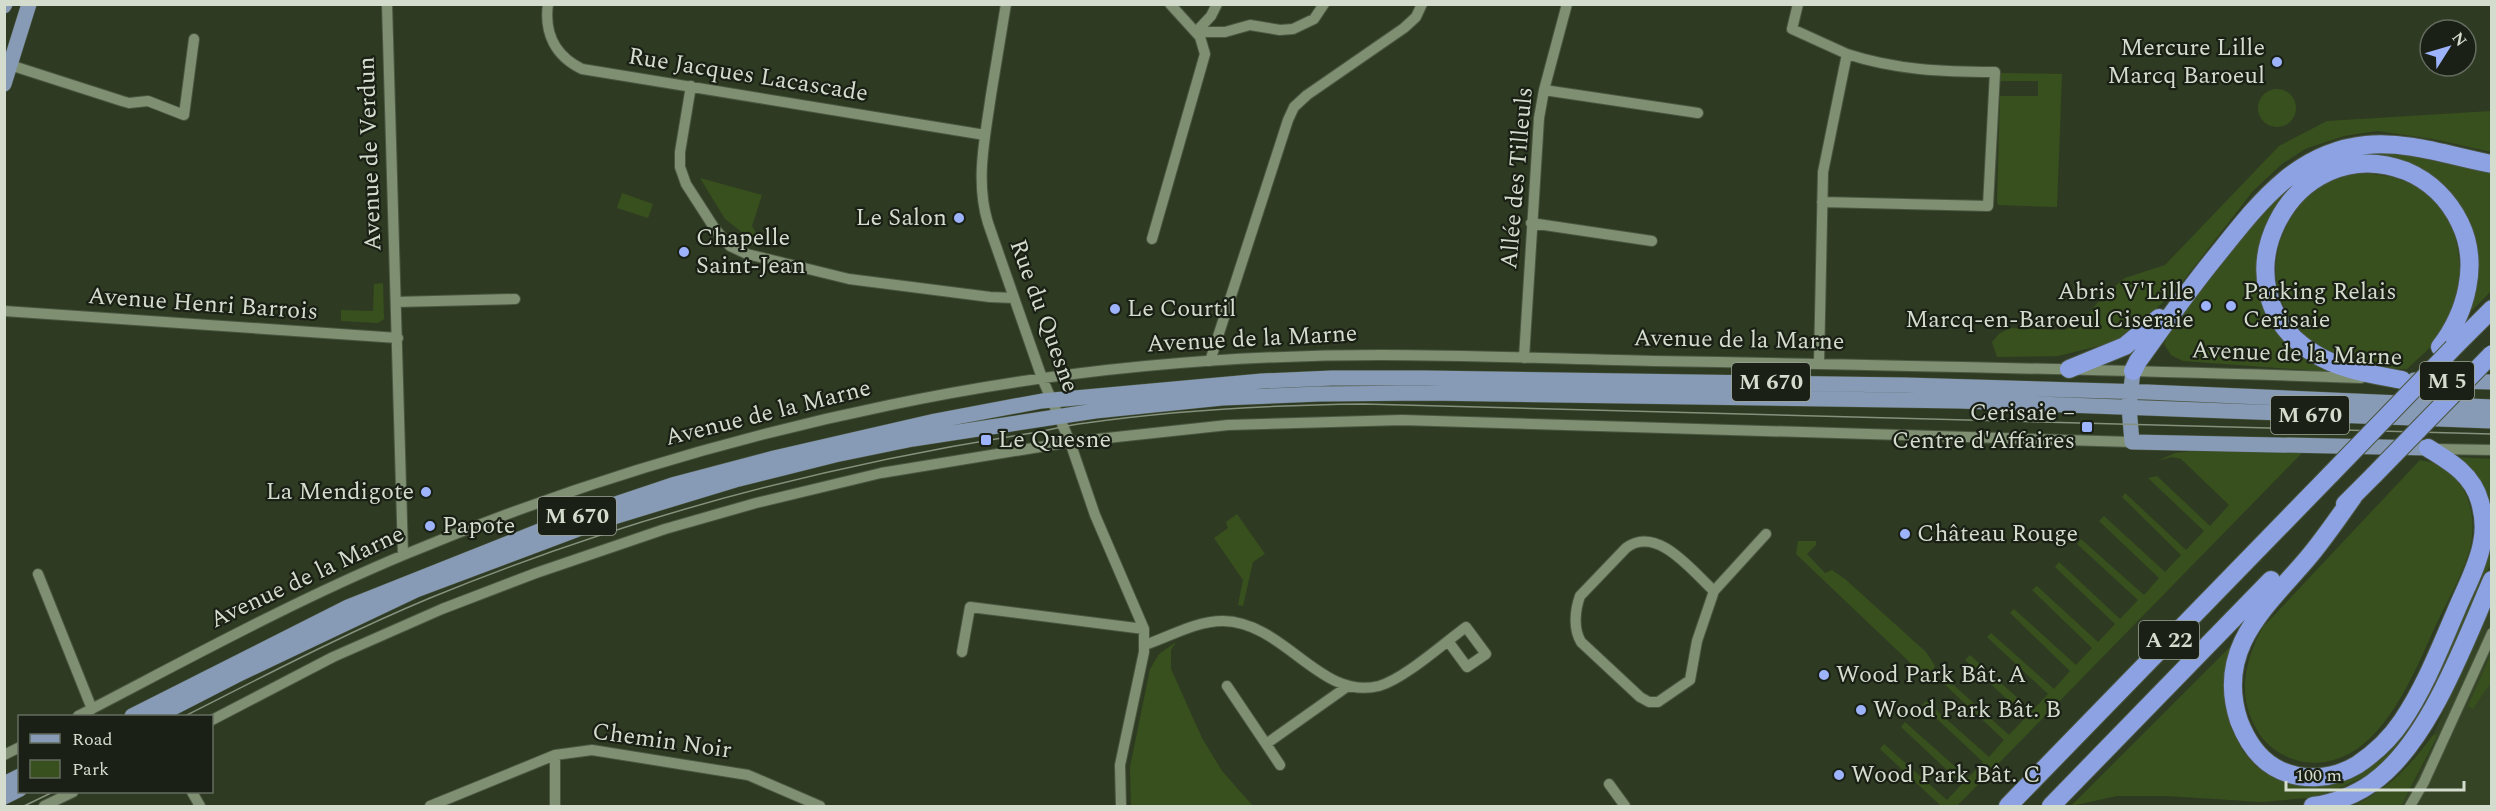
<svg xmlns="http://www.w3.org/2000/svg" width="2496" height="811" font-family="Spectral,serif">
	<rect width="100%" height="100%" fill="#2e3b22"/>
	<path fill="#344424" d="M2491,606V806H2398L2412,788L2438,736L2433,735Z"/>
	<path fill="#38501d" d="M2001,73L2062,74L2057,207L1999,205L1997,203L2000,96H2038V81H2000Z
		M2258 108a19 19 0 1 1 38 0a19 19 0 1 1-38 0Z
		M2491,111V152L2433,139L2377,131L2344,136L2305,149L2282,164L2253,191L2176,290L2123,340L2058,356L1997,357L1992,342L1999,334L2009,328L2065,330L2083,321L2102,297L2125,278L2165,265L2279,146L2327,121Z
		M2379,153L2401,154L2491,173V291L2473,310L2469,309L2468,227L2385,161L2295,187L2262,290L2334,372L2183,361L2171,355L2164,344L2169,332L2262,212C2296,177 2329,156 2379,153Z
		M2359,173C2374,174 2389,175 2404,181C2468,206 2471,284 2440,335C2432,348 2418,358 2407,369C2381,369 2352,365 2327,354C2316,348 2305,335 2297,326C2261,285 2274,225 2313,192C2326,181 2343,177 2359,173Z
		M700,178L762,195L752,226L759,238L756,245H745L743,233L725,219Z
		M622,193L653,204L648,218L617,208Z
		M383,283L384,319L378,323L341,321V310L373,311L374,284Z
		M2193,451L2302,453L1957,806H1941L1880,749L1884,744L1947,800L1962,784L1901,727L1905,722L1968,778L1983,762L1922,705L1926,701L1989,757L2004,740L1943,683L1947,679L2009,735L2026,717L1965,660L1970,655L2032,711L2048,694L1987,637L1991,633L2054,689L2070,671L2010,613L2014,609L2076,665L2092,648L2032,590L2037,586L2098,642L2115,624L2055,567L2059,562L2120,619L2138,600L2077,544L2081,539L2144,595L2159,578L2099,521L2104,516L2165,572L2181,555L2122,497L2125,493L2186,550L2204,531L2148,478L2157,476L2210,526L2229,505L2181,459L2172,457L2157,461L2175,453Z
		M2456,457L2491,459V522C2483,488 2484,480 2456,457Z
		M2420,460C2427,462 2436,462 2442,465C2470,484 2479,523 2468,555C2460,579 2447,602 2436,625C2412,677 2377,772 2304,762C2286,759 2266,747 2257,730C2236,695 2245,660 2263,627Z
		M1237,514L1265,554L1253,562L1243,606L1238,605L1243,580L1214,538L1228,528L1226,522Z
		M2491,530V563L2440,680L2424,709L2393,754L2372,773L2335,790L2307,798L2262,802L2166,796H2117L2071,806L2234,643L2225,693L2230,726L2242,750L2257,767L2278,780L2303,786L2326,785L2385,753Z
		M1798,541H1816V545L1807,554L1825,573L1832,570L1845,579L1926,652L1935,666L1931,675L1920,672L1796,554Z
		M1176,642L1171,650V669L1202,738L1222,771L1253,806H1131L1130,767L1150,669L1159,654Z
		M2491,654V682L2473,709L2468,706Z
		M2433,735H2438L2402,804L2398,806H2354C2392,786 2408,768 2433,735Z"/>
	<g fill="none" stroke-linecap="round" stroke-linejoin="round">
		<g stroke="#4b5641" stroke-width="12">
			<path id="minor" d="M387,4L403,555
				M548,4C544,33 555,56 582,69L985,135
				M1006,4C1001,35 996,65 991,95C985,138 975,181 988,223L1042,378L1070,442L1095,515L1144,629V652L1120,765L1121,806
				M1798,4L1792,29L1847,54L1823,172L1819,363
				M1196,32H1225L1250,25L1280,30L1293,29L1314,19L1324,4
				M1196,32L1211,16L1217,4
				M10,65L122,101L129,103L148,101L184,115L194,39
				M691,86L680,152V167L686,184L715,229L730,246L747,254L849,279L990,297L1014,298
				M1544,90L1698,113
				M1822,202L1988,206L1995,72C1943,72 1896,70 1847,54
				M1531,223L1652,241
				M1152,239L1205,54L1200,37L1170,4
				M396,302L515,299
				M4,311L398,338
				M1524,358L1539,118L1544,90L1567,4
				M1210,361L1288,120L1294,107L1307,95L1404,28L1416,17L1422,4
				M2435,449L2492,450
				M38,574L92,709
				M1714,591C1693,572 1657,524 1626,548L1580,596C1575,610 1573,629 1581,642L1640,697L1649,702H1658L1690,680L1697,641L1714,591L1766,534
				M1145,645C1171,636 1196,621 1223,621C1285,622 1320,701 1379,686C1404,679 1444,643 1466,627L1486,654L1467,667L1448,641
				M962,652L970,607L1144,629
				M1227,686L1266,744
				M78,716C186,660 293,601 406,554C561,489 725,439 890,405C1051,371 1217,355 1382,355C1473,355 1563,359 1654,361C1890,365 2126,370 2361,378
				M212,720L333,657L442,609L536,573L665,529L756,503L881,473L1070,442L1228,425L1402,420L2132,442
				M4,755L20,747
				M1280,765L1266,744L1348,686
				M1609,784L1625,806
				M192,792L200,806
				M44,806L73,792
				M430,806L555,755L592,750L748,775L820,806
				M555,806V755
				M2410,806L2424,782L2492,633"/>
		</g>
		<g stroke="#4b5641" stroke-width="16">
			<path id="major" d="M4,6L5,4
				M4,84L29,4
				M2133,371L2129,407L2132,442L2428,448
				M2414,380L2492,382
				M132,716L348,607L562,522L672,485L774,458L935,421L1042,401L1262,381L1332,378H1425L1905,385L2147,392L2492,407
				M157,716L237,675L416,590L597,522L735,480L835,455L913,439L1095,411L1222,398L1319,394L1428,393L1960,401L2492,421
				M4,784L20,776
				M4,797L20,789"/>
		</g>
		<g stroke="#4b5641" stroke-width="20">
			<path id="highway" d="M2453,348L2492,309
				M2069,369L2125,346L2159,318
				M2133,371L2138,361C2164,325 2189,289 2217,255C2258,204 2296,152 2366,145C2409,141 2450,156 2492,164
				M2402,380C2372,374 2341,370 2315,354C2208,290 2291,127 2406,171C2430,181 2449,200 2460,223C2480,264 2466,313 2440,347
				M2353,497C2338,518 2324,539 2307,559C2265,608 2215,649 2239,721C2246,739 2257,757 2274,767C2299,782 2332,780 2357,765C2375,753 2390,739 2402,721C2425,687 2440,648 2456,611C2465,589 2478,566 2482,543C2485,529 2484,516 2480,502C2473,475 2451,462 2428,448
				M2345,504L2374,475
				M2008,806L2331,474
				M2051,806L2271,580
				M2313,806C2334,803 2355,795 2372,783C2429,743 2464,643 2492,580"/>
		</g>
		<use href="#minor" stroke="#7f8f72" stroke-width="10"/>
		<use href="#major" stroke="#879ab6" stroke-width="15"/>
		<use href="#highway" stroke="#8da2e3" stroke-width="18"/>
		<path stroke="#86917d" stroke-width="1.5" d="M185,716C266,675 346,633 430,598C624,518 825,465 1032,433C1050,430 1068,425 1086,423C1178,410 1271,405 1364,404L2492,434
			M24,806L53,792"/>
		<g stroke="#4b5641" stroke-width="20" stroke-linecap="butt">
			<path id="highway-bridge" d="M2331,474L2453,348
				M2374,475L2492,354"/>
		</g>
		<use href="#highway-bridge" stroke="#8da2e3" stroke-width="18"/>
	</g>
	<g fill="#9db4fd" stroke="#1a2015" stroke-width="2">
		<circle cx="2277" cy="62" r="6"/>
		<circle cx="959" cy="218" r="6"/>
		<circle cx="684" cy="252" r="6"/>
		<circle cx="2206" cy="306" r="6"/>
		<circle cx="2231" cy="306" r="6"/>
		<circle cx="1115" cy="309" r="6"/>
		<rect x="2081" y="421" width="12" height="12" rx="3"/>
		<rect x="980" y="434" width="12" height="12" rx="3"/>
		<circle cx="426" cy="492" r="6"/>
		<circle cx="430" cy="526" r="6"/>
		<circle cx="1905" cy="534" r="6"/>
		<circle cx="1824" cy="675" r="6"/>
		<circle cx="1861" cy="710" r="6"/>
		<circle cx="1839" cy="775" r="6"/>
	</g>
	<g text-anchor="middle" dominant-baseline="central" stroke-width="4.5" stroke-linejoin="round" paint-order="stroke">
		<g fill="#1a2015" stroke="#9ca496" stroke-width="1.5">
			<rect x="2420" y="362" width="54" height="38" rx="4.5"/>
			<rect x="1732" y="363" width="78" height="38" rx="4.5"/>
			<rect x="2271" y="396" width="78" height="38" rx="4.5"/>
			<rect x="538" y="497" width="78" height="38" rx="4.5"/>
			<rect x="2139" y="621" width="60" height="38" rx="4.5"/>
		</g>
		<g font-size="22" font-weight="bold" fill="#d3dccd">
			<text x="2447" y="381">M 5</text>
			<text x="1771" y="382">M 670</text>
			<text x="2310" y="415">M 670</text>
			<text x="577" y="516">M 670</text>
			<text x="2169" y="640">A 22</text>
		</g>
		<g font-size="24" fill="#d3dccd" stroke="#1a2015" text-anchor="start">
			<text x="2265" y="48" text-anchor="end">Mercure Lille<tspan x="2265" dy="28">Marcq Baroeul</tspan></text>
			<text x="947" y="218" text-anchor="end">Le Salon</text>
			<text x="696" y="238">Chapelle<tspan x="696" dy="28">Saint-Jean</tspan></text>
			<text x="2194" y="292" text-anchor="end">Abris V'Lille<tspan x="2194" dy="28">Marcq-en-Baroeul Ciseraie</tspan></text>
			<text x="2243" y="292">Parking Relais<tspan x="2243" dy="28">Cerisaie</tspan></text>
			<text x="1127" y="309">Le Courtil</text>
			<text x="2075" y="413" text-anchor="end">Cerisaie –<tspan x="2075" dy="28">Centre d'Affaires</tspan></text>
			<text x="998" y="440">Le Quesne</text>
			<text x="414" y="492" text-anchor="end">La Mendigote</text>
			<text x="442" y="526">Papote</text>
			<text x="1917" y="534">Château Rouge</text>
			<text x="1836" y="675">Wood Park Bât. A</text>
			<text x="1873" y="710">Wood Park Bât. B</text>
			<text x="1851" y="775">Wood Park Bât. C</text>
		</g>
		<g font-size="24" fill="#d3dccd" stroke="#1a2015">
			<text transform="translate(748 75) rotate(9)">Rue Jacques Lacascade</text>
			<text transform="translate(370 154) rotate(-92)">Avenue de Verdun</text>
			<text transform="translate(1517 178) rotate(-85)">Allée des Tilleuls</text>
			<text transform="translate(203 304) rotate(4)">Avenue Henri Barrois</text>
			<text transform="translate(1044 316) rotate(70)">Rue du Quesne</text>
			<text transform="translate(1252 339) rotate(-3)">Avenue de la Marne</text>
			<text transform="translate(1739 340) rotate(1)">Avenue de la Marne</text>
			<text transform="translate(2297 354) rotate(2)">Avenue de la Marne</text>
			<text transform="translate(768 413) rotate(-14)">Avenue de la Marne</text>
			<text transform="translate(307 577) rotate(-25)">Avenue de la Marne</text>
			<text transform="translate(662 741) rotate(8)">Chemin Noir</text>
		</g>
	</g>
	<rect width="2496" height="811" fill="none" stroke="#d3dccd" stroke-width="12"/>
	<rect x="18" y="715" width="195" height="78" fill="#1a2015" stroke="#646b5f" stroke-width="1.5"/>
	<rect x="30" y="734" width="30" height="9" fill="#879ab6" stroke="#646b5f" stroke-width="1.5"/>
	<text x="72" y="745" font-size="18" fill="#d3dccd">Road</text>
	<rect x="30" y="760" width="30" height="18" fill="#38501d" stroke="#646b5f" stroke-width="1.5"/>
	<text x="72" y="775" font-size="18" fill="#d3dccd">Park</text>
	<g transform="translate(2448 48) rotate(53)"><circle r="28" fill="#1a2015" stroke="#646b5f" stroke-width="1.5"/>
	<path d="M0-4.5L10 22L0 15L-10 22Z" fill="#9db4fd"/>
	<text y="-9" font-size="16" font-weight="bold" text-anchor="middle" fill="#d3dccd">N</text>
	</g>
	<path d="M2286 781v9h178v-9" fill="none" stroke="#d3dccd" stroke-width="3"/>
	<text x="2295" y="781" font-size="18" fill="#d3dccd" stroke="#1a2015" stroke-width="4.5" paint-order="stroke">100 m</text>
</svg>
